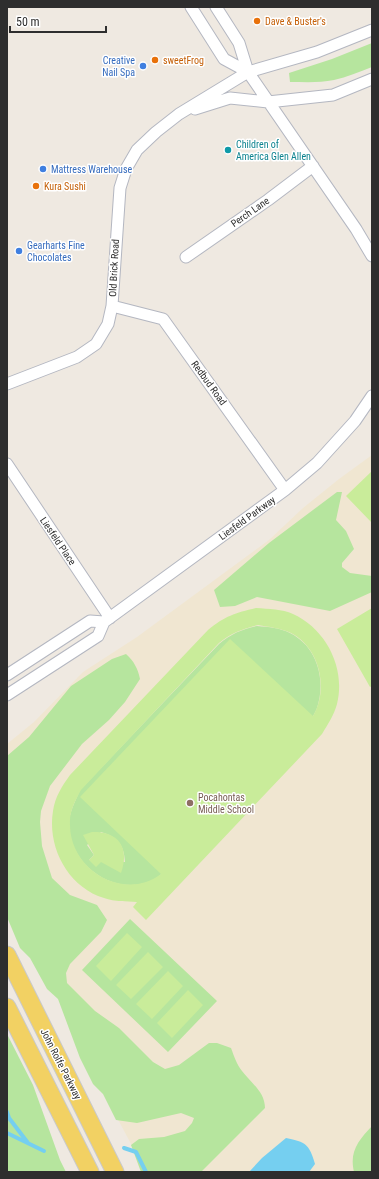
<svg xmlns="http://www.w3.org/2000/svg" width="379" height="1179" font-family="'Roboto Condensed',sans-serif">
	<rect width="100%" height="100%" fill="#efe9e1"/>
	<path fill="#f0e6d1" d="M372,455V1172H146L98,1082L7,863V744L34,722L83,672L137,637L269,540L303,508L339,479Z"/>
	<path fill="#b6e59e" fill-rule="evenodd" d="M372,43V67C359,72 347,77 334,80C320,83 305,82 290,82L289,73L332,59Z
		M337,492H342L336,520L346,531L354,549L342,563V567L350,573L372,576V592L330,611L257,597L235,606L220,607L214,590L269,543Z
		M257,626C269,627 280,628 290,633C318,647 326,681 317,708C315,713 312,718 309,722L172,866C166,870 161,875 155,879C117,899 69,866 69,825C69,812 75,802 80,790L219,644C231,634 242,629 257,626ZM101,832C117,837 124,844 125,862L89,860L94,855L87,845Z
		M126,654C134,661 138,669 140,679L125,702L109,720L82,744L50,786L41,811L40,822L42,846L52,878L70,895L97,905L107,920L101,932L70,964L66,973L67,983L95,1011L119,1028L153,1062L165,1069L179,1065L209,1043H217L231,1048C234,1056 237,1065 242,1071C251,1083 265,1092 265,1108L201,1172H141L131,1145L139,1139L164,1137L185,1131L192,1123L194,1118L181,1113L137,1123L116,1120L103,1094L93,1084L80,1058L58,999L47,989L30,958L20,948L7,917V756L29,737L71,686L112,659Z
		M130,919L217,1001L168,1052L82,970Z
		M7,1034L33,1085L60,1160L66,1172H7Z
		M372,1126V1172H354C349,1151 359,1140 372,1126Z"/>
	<path fill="#c9ec9a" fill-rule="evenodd" d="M372,471V523L346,496Z
		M256,608C269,609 282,609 293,614C326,629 346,668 337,704C334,715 328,724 322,734L146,920L133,907L137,902C126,901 115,902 104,898C68,887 47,847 53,811C55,797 62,786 70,775L208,630C225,616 235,613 256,608ZM258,625C269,627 280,628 291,633C320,648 329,689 313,716L230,639L80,797L161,874C124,902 70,870 70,825C69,812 75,801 81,790L219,643C231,633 243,629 258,625Z
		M372,608V686L370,687L337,629Z
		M92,832C119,831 130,848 121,873L101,862L96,867L89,860L94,855L83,835Z
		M127,933L142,947L111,981L96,966Z
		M148,952L163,967L131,999L116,985Z
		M168,971L183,986L152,1019L136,1004Z
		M188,990L203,1005L172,1038L157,1023Z"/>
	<path fill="#75cff0" d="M286,1138C306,1142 309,1144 315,1164L309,1172H249L262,1158Z"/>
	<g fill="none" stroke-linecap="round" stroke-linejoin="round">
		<path stroke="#75cff0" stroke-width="4" d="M7,1112L9,1118L28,1143
			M7,1133L44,1151
			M124,1148L136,1152L146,1172"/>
		<g stroke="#b4b7c1" stroke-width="13">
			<path id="street" d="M191,7L224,59L248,72
				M216,7L239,43L248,72L356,229L372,256
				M195,109L230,98L268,102L333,95L372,79
				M186,257L268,200L313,166
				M112,306L163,319L285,490
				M7,384L77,357L96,344L108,324L112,306L120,188L126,169L137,150L156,132L179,114L248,72L317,52L372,30
				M7,464L110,618
				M7,675L90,621L104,622
				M7,695L98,636L104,622L285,490L317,463L355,421L372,396"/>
		</g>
		<g stroke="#c9c9c9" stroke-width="19">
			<path id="primary" d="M7,955L115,1172
				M7,1007L90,1172"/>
		</g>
		<use href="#street" stroke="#fff" stroke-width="11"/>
		<use href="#primary" stroke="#f2d163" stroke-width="17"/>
	</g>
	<g fill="#e8710a" stroke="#fff" stroke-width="1.5">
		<circle cx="257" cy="21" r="4"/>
		<circle cx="155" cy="60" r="4"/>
		<circle cx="36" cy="186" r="4"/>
	</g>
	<g fill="#3f7fe0" stroke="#fff" stroke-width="1.5">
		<circle cx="143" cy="66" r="4"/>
		<circle cx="43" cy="169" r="4"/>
		<circle cx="19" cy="251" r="4"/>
	</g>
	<circle fill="#0f9aa8" stroke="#fff" stroke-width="1.5" cx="228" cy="150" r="4"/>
	<circle fill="#8d6e63" stroke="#fff" stroke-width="1.5" cx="190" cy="803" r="4"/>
	<g text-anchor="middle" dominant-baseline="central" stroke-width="3" stroke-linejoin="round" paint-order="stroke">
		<g font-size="10" fill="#c56008" stroke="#fff" text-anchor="start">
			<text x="265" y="21">Dave &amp; Buster's</text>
			<text x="163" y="60">sweetFrog</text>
			<text x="44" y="186">Kura Sushi</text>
		</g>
		<g font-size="10" fill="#366cbe" stroke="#fff" text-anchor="start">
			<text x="135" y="60" text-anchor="end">Creative<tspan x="135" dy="12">Nail Spa</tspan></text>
			<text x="51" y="169">Mattress Warehouse</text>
			<text x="27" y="245">Gearharts Fine<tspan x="27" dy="12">Chocolates</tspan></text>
		</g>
		<g font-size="10" fill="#0d838f" stroke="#fff" text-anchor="start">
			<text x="236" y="144">Children of<tspan x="236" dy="12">America Glen Allen</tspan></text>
		</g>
		<g font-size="10" fill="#2e2e2e" stroke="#fff">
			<text transform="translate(250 212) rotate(-35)">Perch Lane</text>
			<text transform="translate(114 268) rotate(-87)">Old Brick Road</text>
			<text transform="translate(209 383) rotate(54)">Redbud Road</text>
			<text transform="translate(247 518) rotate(-36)">Liesfeld Parkway</text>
			<text transform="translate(58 541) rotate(56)">Liesfeld Place</text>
			<text transform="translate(61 1064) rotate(63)">John Rolfe Parkway</text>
		</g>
		<g font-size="10" fill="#785e54" stroke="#fff" text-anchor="start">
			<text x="198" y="797">Pocahontas<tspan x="198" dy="12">Middle School</tspan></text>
		</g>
	</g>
	<rect width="379" height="1179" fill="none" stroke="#2e2e2e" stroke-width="16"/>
	<path d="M10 26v6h96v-6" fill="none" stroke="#2e2e2e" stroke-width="2"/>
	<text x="16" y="26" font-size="12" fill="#2e2e2e" stroke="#ffffff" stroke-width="3" paint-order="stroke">50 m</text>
</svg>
